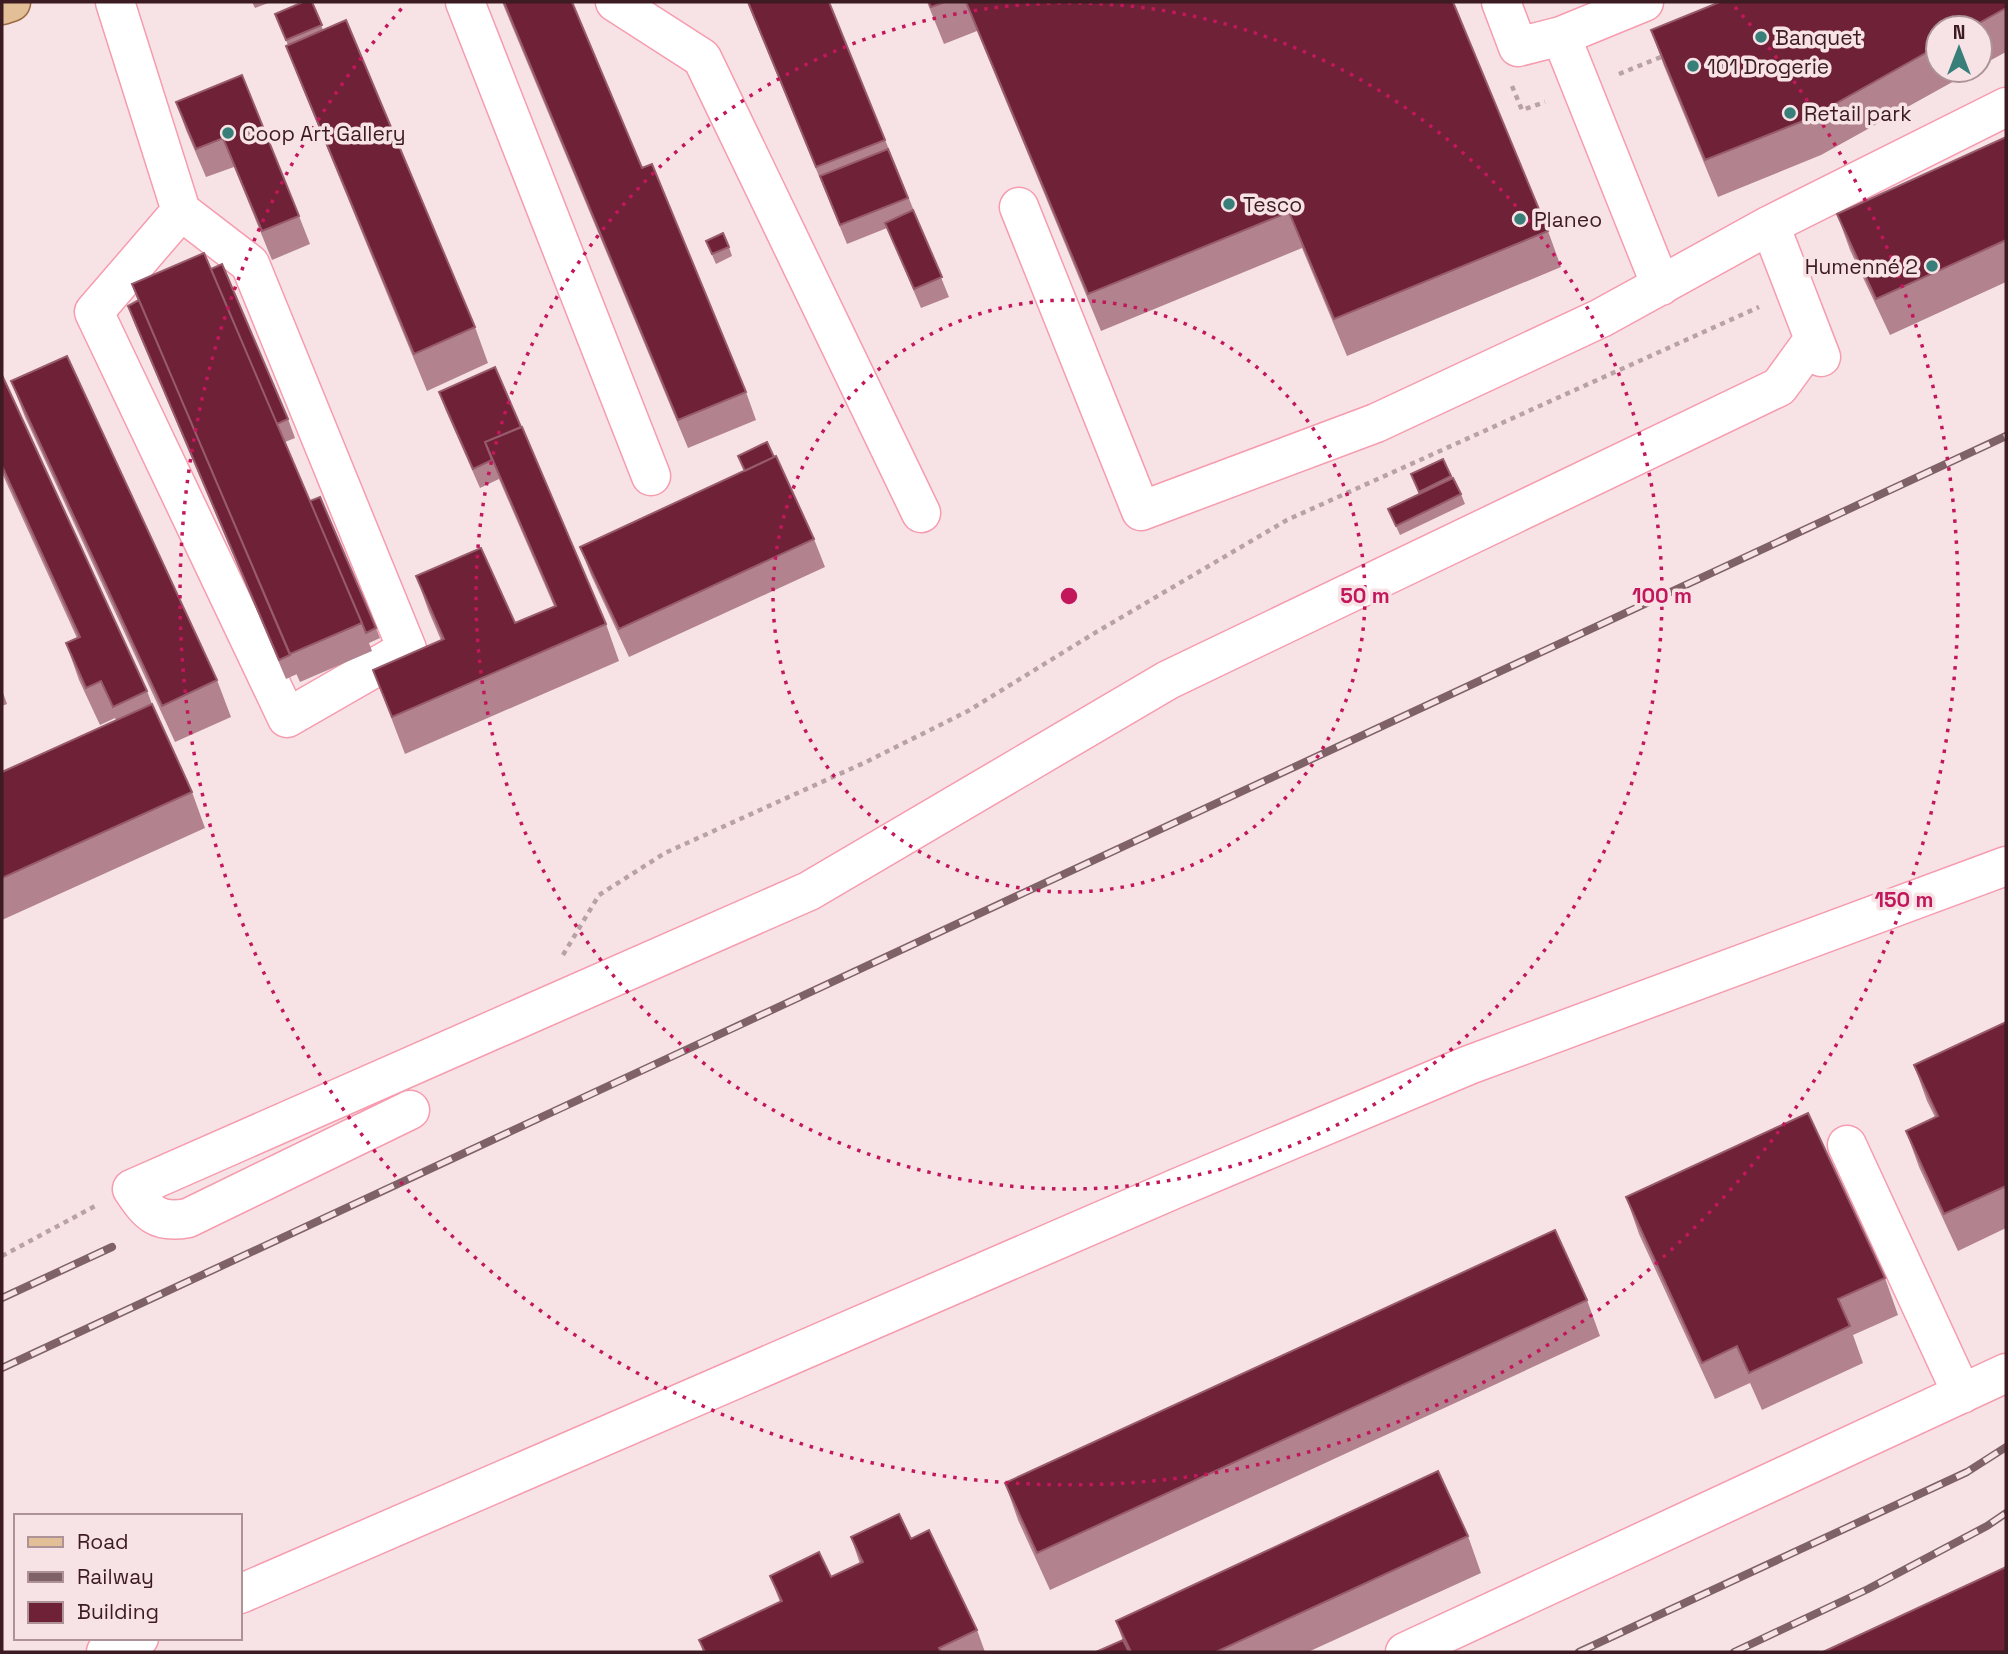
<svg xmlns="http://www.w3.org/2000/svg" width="2008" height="1654" font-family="'Space Grotesk',sans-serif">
	<rect width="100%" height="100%" fill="#f7e3e6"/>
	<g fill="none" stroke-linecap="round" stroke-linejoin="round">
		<g stroke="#f69cae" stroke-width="41">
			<path id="minor" d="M115,2L181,211L250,264L407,649L287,718L94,312L181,211
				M465,2L651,476
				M615,2L702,58L921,513
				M1501,2L1518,47L1561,36L1644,2
				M1561,36L1661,286
				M1019,207L1141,511L1376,423L1601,318L1770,225L2006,107
				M1770,225L1821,357
				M410,1110L188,1218C157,1224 148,1213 132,1189L809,891L1168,680L1779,387L1814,339
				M1847,1145L1962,1394
				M240,1594L1177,1188L1469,1065L2006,866
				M106,1652L139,1638
				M1405,1652L2006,1373"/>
		</g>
		<g stroke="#9c6a41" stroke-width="41">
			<path id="major" d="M2,5L11,2"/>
		</g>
		<path stroke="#b9a1a5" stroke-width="4.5" stroke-dasharray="5 5" stroke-linecap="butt" d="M1619,74L1666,55
			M1512,86L1522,110L1545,102
			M563,955L599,895L665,853L866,762L968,711L1093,634L1287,520L1759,307
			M2,1256L97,1205"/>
		<use href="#minor" stroke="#fff" stroke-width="38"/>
		<use href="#major" stroke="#e2bf97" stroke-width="38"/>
		<g stroke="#7f6267" stroke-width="8">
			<path id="rail" d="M2,1298L112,1247
				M2,1368L2006,436
				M1579,1652L1967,1472L2006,1447
				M1734,1652L1868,1589L1987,1526L2006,1513"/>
		</g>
		<use href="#rail" stroke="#f7e3e6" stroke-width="5" stroke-dasharray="16" stroke-linecap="butt"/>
	</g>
	<path fill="#b2828e" d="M252,2H271L255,8Z
		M312,2L323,30L475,327L488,363L427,391L300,82L286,46L288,45L279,24Z
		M502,2H572L642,168L746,392L756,420L688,448Z
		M747,2H829L949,297L921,308L887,228L847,244Z
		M927,2H1453L1548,231L1561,267L1347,356L1302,248L1101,331L977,31L944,44Z
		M2006,2V52L1980,66V28H1938V70H1974L1821,155L1718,197L1664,66L1651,30Z
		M242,75L299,216L310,244L272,260L234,167L206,177L186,130L176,102Z
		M2006,137V282L1890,335L1850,250L1837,214Z
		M706,241L729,247L732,256L716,264Z
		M211,269L288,419L295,438L285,442L310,501L376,628L380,638L369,643L372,651L300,682L296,673L297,674L286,679L135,325L128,306L138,301L132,284Z
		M495,367L606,624L619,661L405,754L373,670L441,640L429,612L416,576L515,623L554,606L499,479L480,488L446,411L439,392Z
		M2,375L147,691L152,704L192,792L205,828L2,920V772L116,720L115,718L100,725L79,680L66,643L77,638L2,473Z
		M11,381L217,680L231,717L175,742L25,417Z
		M738,456L814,539L825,567L629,657L591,575L580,547L744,471Z
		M1443,459L1461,494L1465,504L1400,535L1388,509L1419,494L1411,474Z
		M2,690L7,704L2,706Z
		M2006,1022V1228L1958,1251L1919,1167L1906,1131L1935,1117L1927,1101L1914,1065Z
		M1626,1197L1885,1278L1898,1315L1853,1335L1863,1363L1762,1410L1750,1383L1715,1399L1639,1234Z
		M1587,1300L1600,1336L1050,1590L1018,1520L1005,1483Z
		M1468,1536L1481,1573L1308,1652H1096L1123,1641L1116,1621Z
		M851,1537L911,1539L977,1630L985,1652H703L699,1640L780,1602L770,1576L831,1577L860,1564Z"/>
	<path fill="#6e2137" stroke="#975b6c" stroke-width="2" d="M303,2H312L322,25L286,40L275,14Z
		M504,2H572L642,168L652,164L746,392L678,420Z
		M748,2H829L885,140L816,167Z
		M929,2H945L931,7Z
		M966,2H1453L1548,231L1334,319L1289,212L1088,294Z
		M1720,2H2006V8L1970,28H1938V46L1808,119L1705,160L1651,30Z
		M346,20L475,327L414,354L286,46Z
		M242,75L299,216L262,231L223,138L196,149L176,102Z
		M2006,137V240L1876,299L1837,214Z
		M888,149L908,198L840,225L820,176Z
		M913,210L942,277L914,289L885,223Z
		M723,233L729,247L712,254L706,241Z
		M204,253L362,623L290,654L132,284Z
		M222,264L288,419L277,424L211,269Z
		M139,300L290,655L279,660L128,306Z
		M67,356L217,680L162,706L11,381Z
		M495,367L521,427L485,442L492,460L473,469L439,392Z
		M2,375L147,691L113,707L101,681L86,688L66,643L80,637L2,466Z
		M522,427L606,624L392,717L373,670L444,639L416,576L481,548L515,623L556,606L485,442Z
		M767,442L774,457L745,471L738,456Z
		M776,456L814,539L619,629L580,547Z
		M1443,459L1451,476L1419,492L1411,474Z
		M1453,478L1461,494L1396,526L1388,509Z
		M320,497L376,628L366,633L310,501Z
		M152,704L192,792L2,878V772Z
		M2006,1022V1186L1944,1214L1906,1131L1938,1116L1914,1065Z
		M1808,1113L1885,1278L1838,1299L1850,1326L1749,1373L1737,1346L1702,1363L1626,1197Z
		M1555,1230L1587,1300L1037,1553L1005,1483Z
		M1438,1471L1468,1536L1216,1652H1131L1116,1621Z
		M899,1514L911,1539L929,1530L977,1630L939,1648L941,1652H705L699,1640L782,1601L770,1576L819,1552L831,1577L863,1562L851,1537Z
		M2006,1567V1652H1823Z
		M1123,1640L1129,1652H1096Z"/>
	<g fill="none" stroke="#c2185b" stroke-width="3.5" stroke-dasharray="3.5 7">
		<circle cx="1069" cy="596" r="296"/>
		<circle cx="1069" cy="596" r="593"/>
		<path d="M1735 7A889 889 0 1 1 403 7"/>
	</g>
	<g fill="#387f79" stroke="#f7e3e6" stroke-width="2.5">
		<circle cx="1761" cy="37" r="7"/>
		<circle cx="1693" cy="66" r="7"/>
		<circle cx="1790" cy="113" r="7"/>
		<circle cx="228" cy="133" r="7"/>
		<circle cx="1229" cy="204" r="7"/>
		<circle cx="1520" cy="219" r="7"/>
		<circle cx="1932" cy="266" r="7"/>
	</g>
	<g text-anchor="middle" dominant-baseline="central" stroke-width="7" stroke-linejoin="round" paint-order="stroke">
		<g font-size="21" fill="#3d1b22" stroke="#f7e3e6" text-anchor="start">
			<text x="1775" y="37">Banquet</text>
			<text x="1707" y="66">101 Drogerie</text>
			<text x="1804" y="113">Retail park</text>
			<text x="242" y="133">Coop Art Gallery</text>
			<text x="1243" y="204">Tesco</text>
			<text x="1534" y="219">Planeo</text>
			<text x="1918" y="266" text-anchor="end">Humenné 2</text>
		</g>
	</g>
	<circle cx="1069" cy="596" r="10" fill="#c2185b" stroke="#f7e3e6" stroke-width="3.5"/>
	<g font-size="21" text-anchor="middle" font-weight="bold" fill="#c2185b" stroke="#f7e3e6" stroke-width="7" stroke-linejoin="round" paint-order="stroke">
		<text x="1365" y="603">50 m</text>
		<text x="1662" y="603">100 m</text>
		<text x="1904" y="907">150 m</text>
	</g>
	<rect width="2008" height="1654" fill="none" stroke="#3d1b22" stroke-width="7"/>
	<rect x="14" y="1514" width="228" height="126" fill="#f7e3e6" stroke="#ad9398" stroke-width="2"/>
	<rect x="28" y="1537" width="35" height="10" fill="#e2bf97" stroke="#ad9398" stroke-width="2"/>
	<text x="77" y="1549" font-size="21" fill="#3d1b22">Road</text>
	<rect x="28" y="1572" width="35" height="10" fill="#7f6267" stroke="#ad9398" stroke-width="2"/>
	<text x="77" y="1584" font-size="21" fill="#3d1b22">Railway</text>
	<rect x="28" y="1602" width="35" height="21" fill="#6e2137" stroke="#ad9398" stroke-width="2"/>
	<text x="77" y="1619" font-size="21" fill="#3d1b22">Building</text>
	<g transform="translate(1959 49)"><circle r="33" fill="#f7e3e6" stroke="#ad9398" stroke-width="2"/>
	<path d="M0-5L12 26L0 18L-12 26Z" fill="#387f79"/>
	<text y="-10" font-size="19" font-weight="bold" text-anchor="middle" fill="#3d1b22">N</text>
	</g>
</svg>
